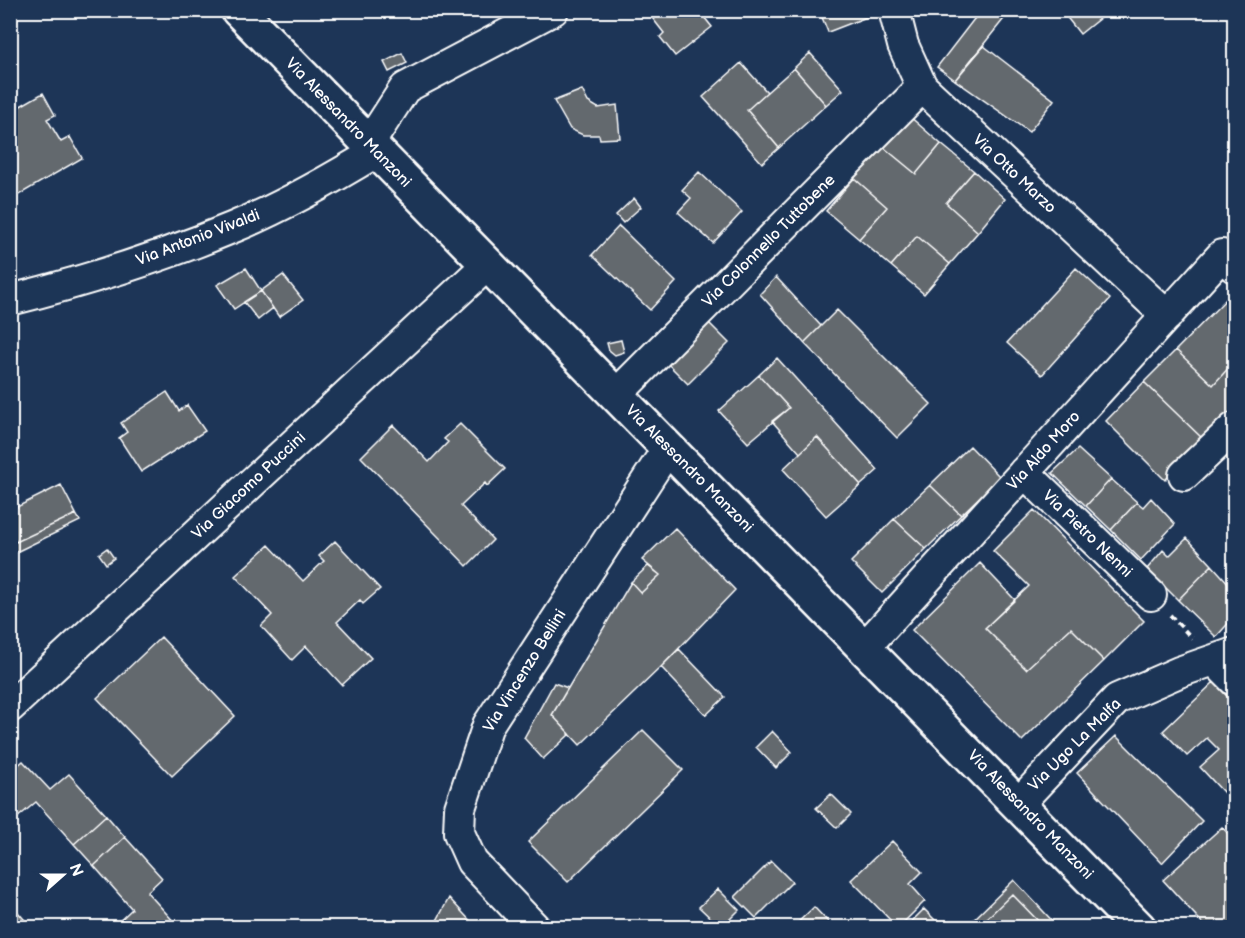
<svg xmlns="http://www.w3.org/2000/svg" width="1245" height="938" font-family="'Balsamiq Sans',sans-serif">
	<rect width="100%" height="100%" fill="#1d3557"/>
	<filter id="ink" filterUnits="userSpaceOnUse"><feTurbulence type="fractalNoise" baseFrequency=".0167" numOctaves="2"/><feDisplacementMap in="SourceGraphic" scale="12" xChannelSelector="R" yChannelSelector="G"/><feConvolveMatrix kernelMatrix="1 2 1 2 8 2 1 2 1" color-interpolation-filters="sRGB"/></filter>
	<g filter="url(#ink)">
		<path fill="#64696e" stroke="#fff" stroke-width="1.5" d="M646,10H702L700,12L712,27L675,56L660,37L664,33Z
			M819,10H876L877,13L828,32Z
			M981,10H1011L955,80L937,67Z
			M1061,10H1110L1080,34Z
			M984,46L1054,100L1029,132L955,80Z
			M402,53L407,63L389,72L384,62Z
			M810,53L843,90L826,105L794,68Z
			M741,63L767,92L747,110L779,148L762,163L703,97Z
			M794,68L826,105L779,148L747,110Z
			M582,90L588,102L598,108L617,105L620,138L600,139L599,135H583L570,129L554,101Z
			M43,93L55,115L47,119L61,142L70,137L82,158L10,200V112Z
			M908,115L941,144L916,174L882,146Z
			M941,144L974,171L946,203L978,232L950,264L917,236L891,266L859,239L887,207L854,178L882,146L916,174Z
			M974,171L1005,199L978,232L946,203Z
			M699,172L742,212L713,243L678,212L691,198L682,190Z
			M854,178L887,207L859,239L826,211Z
			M634,198L641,207L623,223L616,215Z
			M619,226L676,282L650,310L592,255Z
			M917,236L950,264L924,294L891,266Z
			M246,268L261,291L234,309L217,285Z
			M1076,268L1110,299L1042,375L1007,343Z
			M283,275L303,300L279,317L261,291Z
			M776,277L821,326L804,343L760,294Z
			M261,291L273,308L258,320L244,302Z
			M1234,291V362L1213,385L1176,350Z
			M837,310L931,404L897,438L804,343Z
			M704,318L729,343L688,384L663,359Z
			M621,340L624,352L615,355L609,350L607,343Z
			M1176,350L1213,385L1234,362V410L1204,440L1144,382Z
			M777,358L878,470L861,485L817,437L800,453L772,421L789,408L759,375Z
			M759,375L789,408L748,443L719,411Z
			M1144,382L1204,440L1165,480L1106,421Z
			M167,392L179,411L187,405L205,431L141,472L119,438L127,432L121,423Z
			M460,424L505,469L487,486L485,483L461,506L493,540L467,566L361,457L393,425L429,462L448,442L444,439Z
			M817,437L861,485L826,516L783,469Z
			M970,446L1000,477L961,515L930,485Z
			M1078,449L1111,479L1086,506L1052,473Z
			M1111,479L1137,502L1111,530L1086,506Z
			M61,485L76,514L16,542L10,530V502L13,509Z
			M930,485L961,515L926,549L894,519Z
			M1151,498L1175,524L1141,560L1111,530L1137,502L1143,507Z
			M1034,510L1144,621L1104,661L1071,628L1026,669L985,628L1029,586L993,551Z
			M76,514L80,521L10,555V530L16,542Z
			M894,519L926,549L882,593L851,562Z
			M675,528L735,590L661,667L580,745L552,715L631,582L641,593L660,575L642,560Z
			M1187,538L1212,565L1178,600L1147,569L1163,550L1169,556Z
			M335,541L380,589L363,604L360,600L337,622L371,658L342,685L306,646L292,660L261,626L272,615L235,576L269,545L303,581L324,561L319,556Z
			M107,548L114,558L106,564L99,554Z
			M980,563L1015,600L985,628L1026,669L1071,628L1104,661L1022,741L912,630Z
			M1212,565L1230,585L1234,581V617L1216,637L1178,600Z
			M648,566L660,575L641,593L631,582Z
			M161,637L235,716L172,776L97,698Z
			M679,649L725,697L706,715L661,667Z
			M1214,682L1234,704V784L1224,793L1200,767L1219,750L1207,738L1187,756L1163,731Z
			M554,683L568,688L552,715L570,734L543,759L524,738Z
			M643,730L683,770L568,882L528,842Z
			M772,731L792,752L776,768L756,747Z
			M1116,736L1202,821L1162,863L1077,773Z
			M23,761L50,790L69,774L106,815L74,844L36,802L10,824V772Z
			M831,794L851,814L837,828L816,808Z
			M106,815L125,837L94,866L74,844Z
			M1222,827L1234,840V928H1207L1163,880Z
			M125,837L162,878L147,892L176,924L172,928H112L132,909L94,866Z
			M892,841L922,872L910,884L925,901L898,928L851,880Z
			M771,861L792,882L756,918L735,897Z
			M1014,880L1059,928H1045L1012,894L977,928H965Z
			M718,889L739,910L721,928L699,907Z
			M1012,894L1045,928H977Z
			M449,898L477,928H433Z
			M10,903L30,926L28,928H10Z
			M814,907L834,928H792Z
			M924,909L937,922L932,928H905Z"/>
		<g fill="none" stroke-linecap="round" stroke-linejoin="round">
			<g stroke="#fff" stroke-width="34">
				<path id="street" d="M894,10L903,45L922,87L1167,316
					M368,145L405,88L553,10
					M10,300C86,281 162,257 234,227C283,207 330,180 376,152
					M616,395L922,87
					M1024,472L1151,595
					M1184,475L1234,428
					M865,647L1222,255L1234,267
					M1214,660L1234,680
					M10,707L487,265
					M1019,803L1117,699L1179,672L1234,653
					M535,928L472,862L459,833L460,808L488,725L668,448"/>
			</g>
			<g stroke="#fff" stroke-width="38">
				<path id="secondary" d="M238,10L1139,928"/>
			</g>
			<path stroke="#fff" stroke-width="4" stroke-dasharray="6 4.5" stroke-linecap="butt" d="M1170,615L1192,638"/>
			<use href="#street" stroke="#1d3557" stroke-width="30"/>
			<use href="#secondary" stroke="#1d3557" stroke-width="33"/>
		</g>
	</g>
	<g text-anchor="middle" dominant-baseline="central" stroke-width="5" stroke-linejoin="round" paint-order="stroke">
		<g font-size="16" fill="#fff" stroke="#1d3557">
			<text transform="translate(348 123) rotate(46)">Via Alessandro Manzoni</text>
			<text transform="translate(1014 174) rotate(43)">Via Otto Marzo</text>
			<text transform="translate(198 238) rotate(-21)">Via Antonio Vivaldi</text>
			<text transform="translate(769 241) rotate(-45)">Via Colonnello Tuttobene</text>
			<text transform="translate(1044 451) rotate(-48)">Via Aldo Moro</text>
			<text transform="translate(689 469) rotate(45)">Via Alessandro Manzoni</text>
			<text transform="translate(249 486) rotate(-43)">Via Giacomo Puccini</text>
			<text transform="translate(1087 534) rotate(44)">Via Pietro Nenni</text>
			<text transform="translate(525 671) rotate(-58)">Via Vincenzo Bellini</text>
			<text transform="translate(1075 745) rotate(-45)">Via Ugo La Malfa</text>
			<text transform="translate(1030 815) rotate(46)">Via Alessandro Manzoni</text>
		</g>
	</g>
	<rect width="1245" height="938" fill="none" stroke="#1d3557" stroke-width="36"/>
	<rect x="18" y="18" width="1209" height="902" fill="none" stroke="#fff" stroke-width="2" filter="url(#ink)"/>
	<g transform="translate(63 875) rotate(69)" stroke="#1d3557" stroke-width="4.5" paint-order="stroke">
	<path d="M0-4.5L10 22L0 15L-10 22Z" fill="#ffffff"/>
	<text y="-9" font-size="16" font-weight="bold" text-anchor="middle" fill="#ffffff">N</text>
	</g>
</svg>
